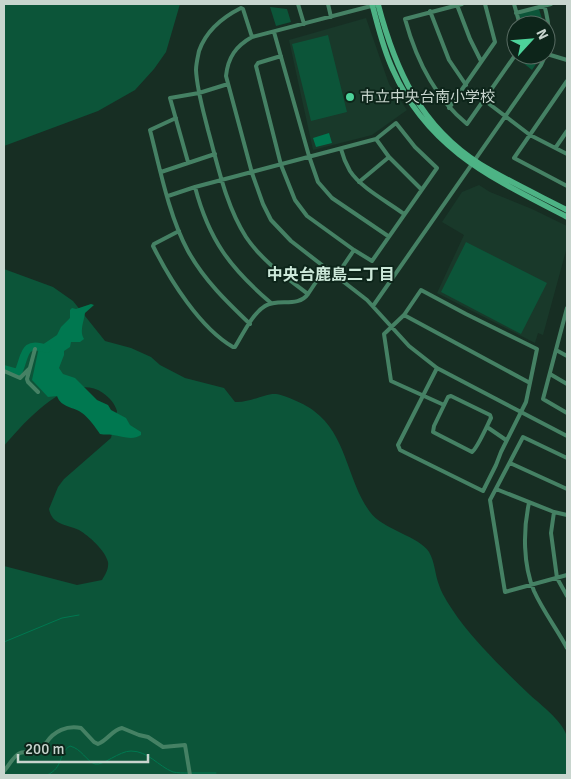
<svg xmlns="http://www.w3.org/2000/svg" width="571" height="779" font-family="Signika,'Noto Sans JP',sans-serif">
	<rect width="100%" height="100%" fill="#172e23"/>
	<path fill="#19392a" d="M366,18L389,84L407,110L372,135L313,150L289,40Z
		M479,185L490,192L532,209L567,226V247L543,335L538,333L535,343L437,293L464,235L442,222L462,192Z"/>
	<path fill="#0c5539" d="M4,4H180L166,52L154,69L135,90L98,111L4,146Z
		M270,7L287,9L291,22L276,26Z
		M539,9L544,25H522L519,16L520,13Z
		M328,35L347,112L311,121L292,44Z
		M519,55H542L532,70L517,58Z
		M466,242L547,283L521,334L441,292Z
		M4,269L53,287L73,301L105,341L131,348L151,357L160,365L185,378L224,388L235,402C250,403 265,393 276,394C285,395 307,405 314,411C347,435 347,481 370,512C383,530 419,536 429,552C435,562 435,575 439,585C443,597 451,607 458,618C479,646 505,671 530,695C541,705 561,720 566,734C570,742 567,765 567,775H4V566L77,585L102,580C105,575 109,569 108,562C105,550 89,536 79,530C66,524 52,525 49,509L58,487L64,479L111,438L117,411C115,404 110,398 103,393C69,370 24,423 4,446Z"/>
	<path fill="#007850" d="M329,133L332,143L316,147L313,138Z
		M91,304L94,305L85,313C84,322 79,331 84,339L80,342H71L70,347L64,351V355L59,368L63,374L75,378L97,400L108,405L111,410L126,418L130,425L141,432V435C132,441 122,436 113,435C108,434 105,435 100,434C95,427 89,418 82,413C75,407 61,408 57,396L48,397L32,380L39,347L57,335L61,327L70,318V310L72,308L76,309Z"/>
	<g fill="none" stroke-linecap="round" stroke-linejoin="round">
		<path stroke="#007850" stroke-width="1" d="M4,642L62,618L79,615
			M192,773H216
			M47,775C64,768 58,753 70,746C82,749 86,761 95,764C103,766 119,751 131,751C148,751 158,766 173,772C178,773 183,773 188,773"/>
		<path stroke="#007850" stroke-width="8" d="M4,369L18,373C26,356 22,340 47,349"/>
		<path stroke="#458164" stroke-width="4" d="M298,4L304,24
			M328,4L331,17
			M462,4L405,19C416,59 434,97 467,124L516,54
			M514,4L520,25
			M375,5L252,37C236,46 228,57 226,76L252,173L263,204L271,220L291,241L367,300L409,346L437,368L567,436
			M457,5L470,39L481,61
			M430,11L449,60L466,85
			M516,13L551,4
			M274,32L309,156L318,182L332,198L388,236
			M252,37L243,9L241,8C223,17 206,31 199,51C198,56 196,64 196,70C197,90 203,110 208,130C218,166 226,206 246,237C262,261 286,277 308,294L326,267
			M547,54L567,60
			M281,56L258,63L256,66L281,165L295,200L307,216L354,250
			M567,81L514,158L567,186
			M484,100L530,135L567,154
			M449,108L495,42L485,4
			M176,118L150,130C160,169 169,216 188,251C204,280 227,302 250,324
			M376,139L389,157L421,189
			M556,147L567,131
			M341,149C343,157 346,164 350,171C361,188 388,202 404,214
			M188,162L170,98L199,93L228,84
			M161,172L215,154
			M359,182L389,157
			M195,187C209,240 230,268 271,303
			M168,196L195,187L376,139L396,123L415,147L437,168L372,261L354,250L337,275
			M179,231L154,244L153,246C170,280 200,328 233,347H235C243,334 252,314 265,306C278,298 298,308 308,294
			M373,306L541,65C552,44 550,26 544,4
			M567,308L543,399L567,413
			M404,315L530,383
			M35,349L27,379L28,382L38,392
			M556,350L567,356
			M437,368L398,445L400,450L483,491L496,465L501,452L526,402L537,349L466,314L421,290L404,315L384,334L391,381L444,405
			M4,371L20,378L29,369
			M550,374L567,384
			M451,396L490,415L491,418C487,426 477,449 472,452L433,432L434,426L448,397Z
			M487,427L506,440
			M567,458L523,437L490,500L505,592L567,575
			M510,463L567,489
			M496,489L554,512L567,515
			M529,503C523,530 523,565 534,591C543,611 557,629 567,648
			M554,512L551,533L557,578L567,596
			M4,771C9,766 13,756 20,753C26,750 34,756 39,752C42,751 44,745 46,743C54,731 67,725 81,728L94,742L98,744C108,740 112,730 122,728L139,735L148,737L163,747L185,745L190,775"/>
		<path stroke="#4db385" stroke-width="5.5" d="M372,4C378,26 383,49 393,70C428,150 494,179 567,217
			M378,4C395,69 420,126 480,164C508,181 538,195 567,210"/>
	</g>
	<circle fill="#4dd39a" stroke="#0d251a" stroke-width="2" cx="350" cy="97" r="5"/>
	<g text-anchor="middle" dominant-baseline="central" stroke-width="4" stroke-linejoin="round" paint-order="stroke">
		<g font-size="15" fill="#c8d5ce" stroke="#0d251a" text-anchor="start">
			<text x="360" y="97">市立中央台南小学校</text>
		</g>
		<g font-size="16" font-weight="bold" fill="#cde9da" stroke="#0d251a">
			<text x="331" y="275">中央台鹿島二丁目</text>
		</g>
	</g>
	<rect width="571" height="779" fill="none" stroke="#c8d5ce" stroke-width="10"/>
	<g transform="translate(531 40) rotate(64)"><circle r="24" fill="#0d251a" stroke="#586b62"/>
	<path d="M0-4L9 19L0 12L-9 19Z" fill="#4dd39a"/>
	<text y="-8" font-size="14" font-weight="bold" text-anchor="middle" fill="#c8d5ce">N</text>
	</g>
	<path d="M18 754v8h130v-8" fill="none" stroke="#c8d5ce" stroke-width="2.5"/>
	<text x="25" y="754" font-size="15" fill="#c8d5ce" stroke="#0d251a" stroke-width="4" paint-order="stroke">200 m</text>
</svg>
